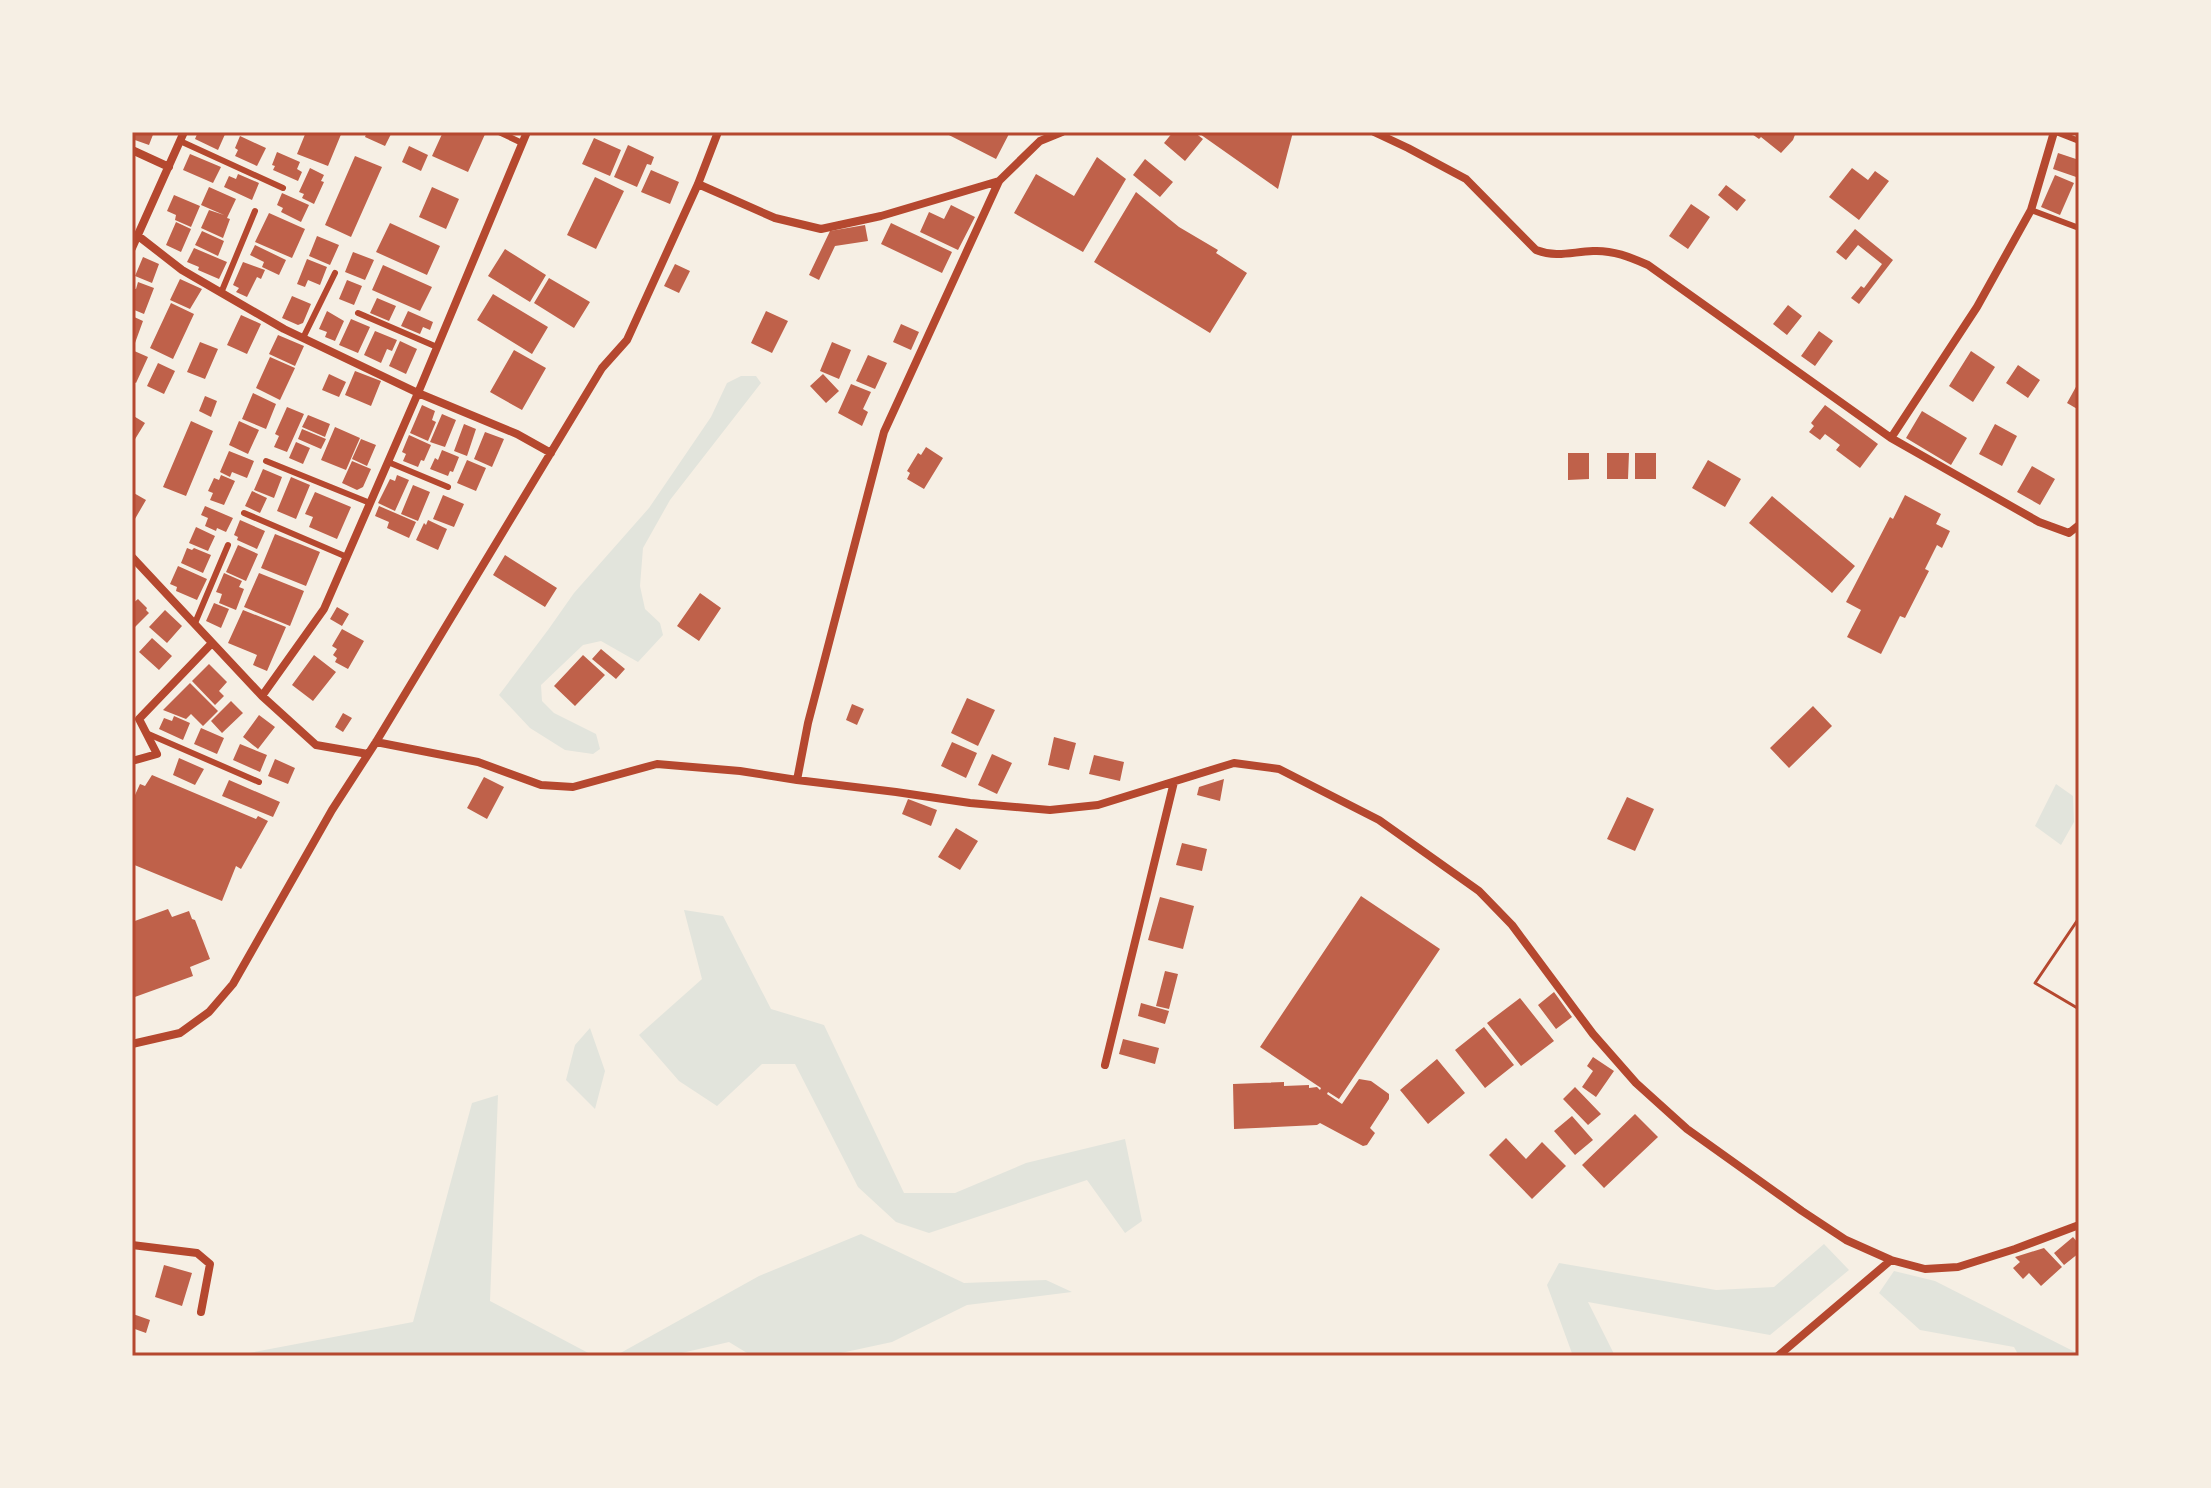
<svg xmlns="http://www.w3.org/2000/svg" width="2211" height="1488" font-family="'IBM Plex Serif',serif">
	<rect width="100%" height="100%" fill="#f6efe4"/>
	<path fill="#e2e4dc" d="M741,376H756L761,383L670,500L643,548L640,586L645,609L660,623L663,635L638,662L601,641L583,645L541,685L542,701L554,713L596,734L600,749L593,754L565,750L530,728L499,695L548,630L574,593L649,508L711,417L727,383Z
		M2056,784L2073,796L2074,822L2061,845L2035,826Z
		M684,910L723,916L771,1009L824,1025L904,1193H955L1026,1163L1125,1139L1142,1221L1125,1233L1087,1180L929,1233L896,1222L858,1187L795,1064H762L717,1106L679,1081L639,1035L702,979Z
		M590,1028L605,1071L595,1109L566,1080L575,1045Z
		M498,1095L490,1301L594,1356H243L244,1354L413,1322L472,1103Z
		M861,1234L964,1283L1046,1280L1072,1292L967,1305L892,1342L827,1356H752L729,1342L669,1356H615L759,1276Z
		M1824,1244L1849,1270L1770,1335L1588,1302L1615,1356H1573L1547,1285L1559,1263L1716,1290L1774,1287Z
		M1894,1271L1935,1281L2079,1354V1356H2019L2014,1347L1920,1330L1879,1293Z"/>
	<path fill="#bf614a" d="M132,132H154L149,145L132,139Z
		M198,132H226L218,150L195,139Z
		M306,132H342L328,166L297,154Z
		M367,132H392L385,146L365,137Z
		M443,132H486L468,172L432,156Z
		M943,132H1010L996,159Z
		M1173,132H1194L1203,139L1185,161L1164,143Z
		M1197,132H1293L1278,189Z
		M1749,132H1796L1793,140L1781,153L1761,137L1759,139Z
		M240,136L266,148L257,166L235,156L238,150L235,148Z
		M594,138L621,150L610,176L582,164Z
		M628,145L654,157L651,165L647,164L637,187L614,177Z
		M409,146L428,155L421,171L402,162Z
		M277,152L300,162L297,169L302,172L298,181L273,170L275,166L272,165Z
		M2058,153L2079,160V178L2053,169Z
		M190,154L221,167L213,183L183,170Z
		M355,156L382,167L351,237L325,225Z
		M1097,157L1126,179L1083,252L1014,213L1036,174L1074,196Z
		M1145,159L1173,182L1160,197L1133,175Z
		M310,168L324,175L321,181L324,182L314,204L302,198L304,194L299,192Z
		M1852,168L1868,180L1875,171L1889,181L1859,220L1829,197Z
		M651,170L679,182L670,204L641,192Z
		M238,174L259,183L252,200L224,187L229,176L236,179Z
		M2055,175L2074,183L2060,215L2041,207Z
		M595,177L624,191L596,249L567,235Z
		M1726,185L1746,200L1737,211L1718,195Z
		M209,187L236,199L227,218L230,219L223,238L201,228L209,210L224,215L201,205Z
		M432,187L459,199L446,229L419,217Z
		M1136,192L1179,227L1218,250L1216,253L1247,273L1210,333L1094,262Z
		M282,193L309,205L301,222L281,212L283,208L277,205Z
		M174,195L200,206L191,227L175,220L176,215L167,211Z
		M1691,204L1710,217L1688,249L1669,236Z
		M951,205L975,217L958,250L920,232L929,212L944,219Z
		M269,213L305,229L292,258L255,242Z
		M176,222L191,229L181,252L166,245Z
		M390,223L440,246L427,275L376,252Z
		M891,223L952,252L942,273L881,244Z
		M865,225L868,241L835,246L819,280L809,275L830,231Z
		M1855,229L1893,260L1859,304L1851,298L1861,286L1864,288L1882,264L1858,245L1846,260L1836,252Z
		M202,231L224,241L218,256L195,245Z
		M317,236L339,245L330,265L309,256Z
		M255,245L286,260L279,275L262,267L264,262L250,255Z
		M194,248L227,262L219,279L198,270L199,267L187,262Z
		M505,249L546,275L530,302L488,276Z
		M353,252L374,260L365,280L345,272Z
		M143,257L159,264L152,283L135,276Z
		M307,259L327,267L320,285L308,280L305,287L297,284Z
		M243,262L265,270L261,279L257,277L247,297L236,292L239,288L233,285Z
		M675,264L690,271L679,293L664,286Z
		M383,265L432,287L420,311L372,290Z
		M549,278L590,302L574,328L534,303Z
		M180,279L202,289L190,309L170,300Z
		M347,280L362,286L354,305L339,299Z
		M138,282L154,288L144,314L132,309V288L136,289Z
		M493,294L548,327L532,354L477,320Z
		M292,296L311,304L303,323L298,325L282,318Z
		M377,298L396,306L389,321L370,313Z
		M171,303L194,314L173,359L150,348Z
		M1788,305L1802,316L1787,335L1773,324Z
		M327,311L344,321L335,341L325,337L327,332L319,329Z
		M408,311L433,322L430,330L423,327L420,334L401,326Z
		M766,311L788,321L772,353L751,343Z
		M241,315L261,324L247,354L227,345Z
		M132,316L143,321L135,343L132,342Z
		M351,319L370,327L358,353L339,345Z
		M901,324L919,332L911,350L893,342Z
		M375,331L397,340L392,351L387,349L381,363L364,355Z
		M1819,331L1833,341L1815,366L1801,356Z
		M278,335L304,346L295,366L269,354Z
		M400,341L417,349L406,374L389,366Z
		M200,342L218,349L205,379L187,372Z
		M832,342L851,350L839,379L820,371Z
		M132,350L148,357L136,383L132,381Z
		M514,350L546,368L522,410L490,392Z
		M1971,351L1995,367L1973,402L1949,386Z
		M868,355L887,363L875,389L856,381Z
		M270,357L295,368L280,400L256,388Z
		M158,363L175,371L164,394L147,386Z
		M2018,365L2040,380L2028,398L2006,383Z
		M355,371L381,381L371,406L345,395Z
		M329,374L346,382L339,397L322,390Z
		M823,374L839,391L826,403L810,386Z
		M851,384L871,392L863,409L868,412L862,426L838,413Z
		M2077,385L2079,386V410L2067,403Z
		M253,393L276,404L266,429L242,419Z
		M205,396L217,401L211,417L199,411Z
		M422,405L435,411L432,420L436,422L428,441L410,433Z
		M1825,405L1878,444L1860,468L1836,450L1840,445L1825,434L1820,440L1809,432L1814,426L1811,423Z
		M287,407L304,414L287,452L274,447L279,436L275,434Z
		M1922,411L1967,438L1951,465L1906,438Z
		M442,414L456,420L445,447L430,442Z
		M132,415L145,423L132,444Z
		M308,415L330,424L325,437L302,427Z
		M191,421L213,431L186,496L163,487Z
		M239,421L259,430L248,454L229,445Z
		M464,424L476,429L467,456L454,451Z
		M1995,424L2017,436L2002,466L1979,454Z
		M335,427L360,438L346,470L321,460Z
		M302,429L326,439L321,449L298,439Z
		M485,432L504,439L492,467L474,459Z
		M409,435L431,445L424,461L421,460L418,467L403,461L406,454L402,452Z
		M361,439L376,445L367,466L352,459Z
		M296,442L310,448L303,464L289,458Z
		M926,447L943,458L924,489L907,479L910,473L907,471L918,453L921,455Z
		M442,450L459,457L453,472L450,471L448,476L430,469L435,458L438,460Z
		M229,451L254,461L247,478L232,472L230,477L220,472Z
		M1568,453H1589V479L1568,480Z
		M1607,453H1629L1628,479H1607Z
		M1635,453H1656V479H1635Z
		M467,460L486,468L476,491L457,483Z
		M1708,460L1741,479L1725,507L1692,488Z
		M352,461L371,469L363,487L357,490L342,483Z
		M2032,466L2055,479L2040,505L2017,492Z
		M263,469L282,477L274,498L254,490Z
		M221,475L235,481L224,505L210,500L213,493L208,491L214,478L219,480Z
		M397,475L409,480L395,511L378,503L390,479L395,481Z
		M291,477L310,485L296,519L277,511Z
		M413,485L430,492L418,521L401,514Z
		M252,491L267,498L260,513L245,506Z
		M132,492L146,500L132,524Z
		M315,492L351,507L337,539L309,527L313,517L305,514Z
		M443,495L464,504L454,527L433,519Z
		M1905,495L1941,514L1936,524L1950,531L1942,548L1937,545L1925,569L1929,571L1905,618L1900,616L1881,654L1847,637L1861,610L1846,602L1890,517L1893,519Z
		M1772,496L1855,566L1832,593L1749,523Z
		M205,506L233,518L226,532L217,528L216,531L205,526L208,518L201,515Z
		M379,506L416,522L409,538L387,528L389,522L375,516Z
		M240,520L265,531L257,549L237,540L238,537L234,535Z
		M428,520L447,529L438,550L416,540L424,523L426,525Z
		M196,527L215,536L208,551L189,543Z
		M275,534L320,552L306,586L261,568Z
		M238,545L258,554L246,581L226,572Z
		M187,548L192,550L194,548L211,555L203,573L181,563Z
		M505,555L557,588L545,607L493,575Z
		M178,566L207,579L197,600L176,591L177,587L170,584Z
		M224,573L242,581L239,587L244,589L236,610L219,603L222,594L216,592Z
		M259,573L304,591L290,626L244,607Z
		M700,593L721,608L699,641L677,626Z
		M138,599L147,608L146,610L149,613L132,630V604Z
		M214,603L229,609L221,628L206,621Z
		M337,607L349,614L342,626L330,619Z
		M165,610L182,626L167,643L149,627Z
		M243,610L286,627L267,671L253,665L257,655L228,643Z
		M342,629L364,641L348,669L335,662L337,658L333,655L337,649L332,646Z
		M152,638L172,656L159,670L139,652Z
		M601,649L625,669L616,679L592,659Z
		M314,655L336,672L313,701L292,685Z
		M583,655L605,675L575,706L554,686Z
		M209,664L227,682L219,691L224,696L215,705L192,681Z
		M190,683L218,711L203,726L191,714L186,719L163,710Z
		M967,698L995,710L978,746L951,733Z
		M231,701L243,713L222,733L211,721Z
		M852,704L864,709L857,725L846,720Z
		M1813,706L1832,726L1789,768L1770,748Z
		M343,713L352,718L343,732L335,727Z
		M259,715L275,727L258,749L243,737Z
		M174,716L190,723L183,740L159,729L164,718L172,721Z
		M201,728L224,738L217,754L194,744Z
		M1054,737L1076,743L1069,770L1048,765Z
		M952,742L977,753L966,778L941,766Z
		M240,744L267,755L260,772L233,760Z
		M992,754L1012,763L997,794L978,785Z
		M1094,755L1124,762L1120,781L1089,774Z
		M179,758L204,769L195,785L173,775Z
		M275,759L295,768L288,784L268,776Z
		M152,775L256,819L258,816L268,821L241,869L236,866L222,901L132,864V794L135,795L140,784L145,786Z
		M484,777L504,787L487,819L467,808Z
		M1224,779L1220,801L1197,795L1199,787Z
		M229,780L280,802L273,817L222,796Z
		M1627,797L1654,809L1635,851L1607,839Z
		M908,799L937,810L931,826L902,814Z
		M956,828L978,841L960,870L938,857Z
		M1182,843L1207,849L1202,871L1176,865Z
		M1361,896L1440,949L1339,1099L1328,1092L1327,1094L1342,1104L1359,1079L1371,1081L1389,1094V1099L1370,1128L1375,1133L1367,1145L1363,1146L1320,1123L1317,1125L1234,1129L1233,1084L1284,1082V1086L1309,1085V1088L1317,1087L1320,1090L1321,1088L1260,1047Z
		M1160,897L1194,906L1183,949L1148,940Z
		M168,909L172,917L189,911L192,919L195,920L210,959L190,967L193,976L132,998V922Z
		M1165,971L1178,974L1169,1009L1156,1006Z
		M1554,992L1572,1017L1556,1029L1538,1005Z
		M1520,998L1554,1041L1521,1066L1487,1023Z
		M1141,1003L1169,1011L1165,1024L1138,1016Z
		M1484,1027L1514,1065L1485,1088L1455,1050Z
		M1123,1039L1159,1048L1155,1064L1119,1054Z
		M1593,1057L1614,1071L1596,1097L1582,1087L1593,1071L1587,1066Z
		M1437,1059L1465,1093L1428,1124L1400,1090Z
		M1575,1087L1601,1114L1588,1125L1563,1099Z
		M1635,1114L1658,1137L1604,1188L1582,1165Z
		M1572,1116L1593,1140L1575,1155L1554,1131Z
		M1506,1138L1526,1159L1542,1142L1566,1166L1532,1199L1489,1155Z
		M2073,1237L2079,1244V1253L2064,1265L2054,1253Z
		M2044,1248L2062,1267L2041,1286L2029,1273L2023,1279L2013,1268L2020,1262L2015,1257Z
		M164,1265L192,1273L182,1306L155,1297Z
		M132,1305L135,1307L133,1314L150,1320L146,1333L132,1328Z"/>
	<g fill="none" stroke-linecap="round" stroke-linejoin="round">
		<path stroke="#b5482f" stroke-width="3" d="M2079,918L2035,983L2079,1009"/>
		<path stroke="#b5482f" stroke-width="6" d="M499,132L522,143
			M2056,132L2079,141
			M180,141L283,188
			M2031,210L2079,228
			M221,293L255,211
			M358,313L437,347
			M303,338L335,273
			M266,461L370,503
			M388,462L448,487
			M244,513L347,557
			M195,623L228,545
			M146,733L259,782"/>
		<path stroke="#b5482f" stroke-width="8" d="M1374,132L1408,148L1466,179L1536,250C1557,258 1571,252 1593,251C1613,250 1630,257 1648,265L1891,438L2039,522L2069,533L2079,525
			M132,150L169,167
			M698,184L775,218L821,229L881,216L999,181
			M137,235L182,270L284,329L418,393L517,434L551,453
			M132,248L184,132
			M1891,438L1977,307L2031,210L2054,132
			M132,557L262,696L316,745L368,754
			M262,696L324,609L418,393L527,132
			M376,742L478,762L541,785L573,787L657,764L740,771L797,780L896,792L970,803L1050,810L1098,805L1234,763L1279,769L1379,820L1479,891L1512,925L1593,1034L1636,1083L1687,1129L1802,1211L1846,1240L1891,1260L1925,1269L1958,1267L2015,1249L2079,1225
			M132,761L157,754L139,719L212,643
			M797,780L808,723L884,432L999,181L1040,141L1062,132
			M132,1044L180,1033L209,1012L233,984L332,810L376,742L602,368L627,340L698,184L718,132
			M1105,1065L1174,782
			M132,1245L197,1253L210,1264L201,1312
			M1778,1356L1891,1260"/>
	</g>
	<rect width="2211" height="1488" fill="none" stroke="#f6efe4" stroke-width="268"/>
	<rect x="134" y="134" width="1943" height="1220" fill="none" stroke="#b5482f" stroke-width="3"/>
</svg>
